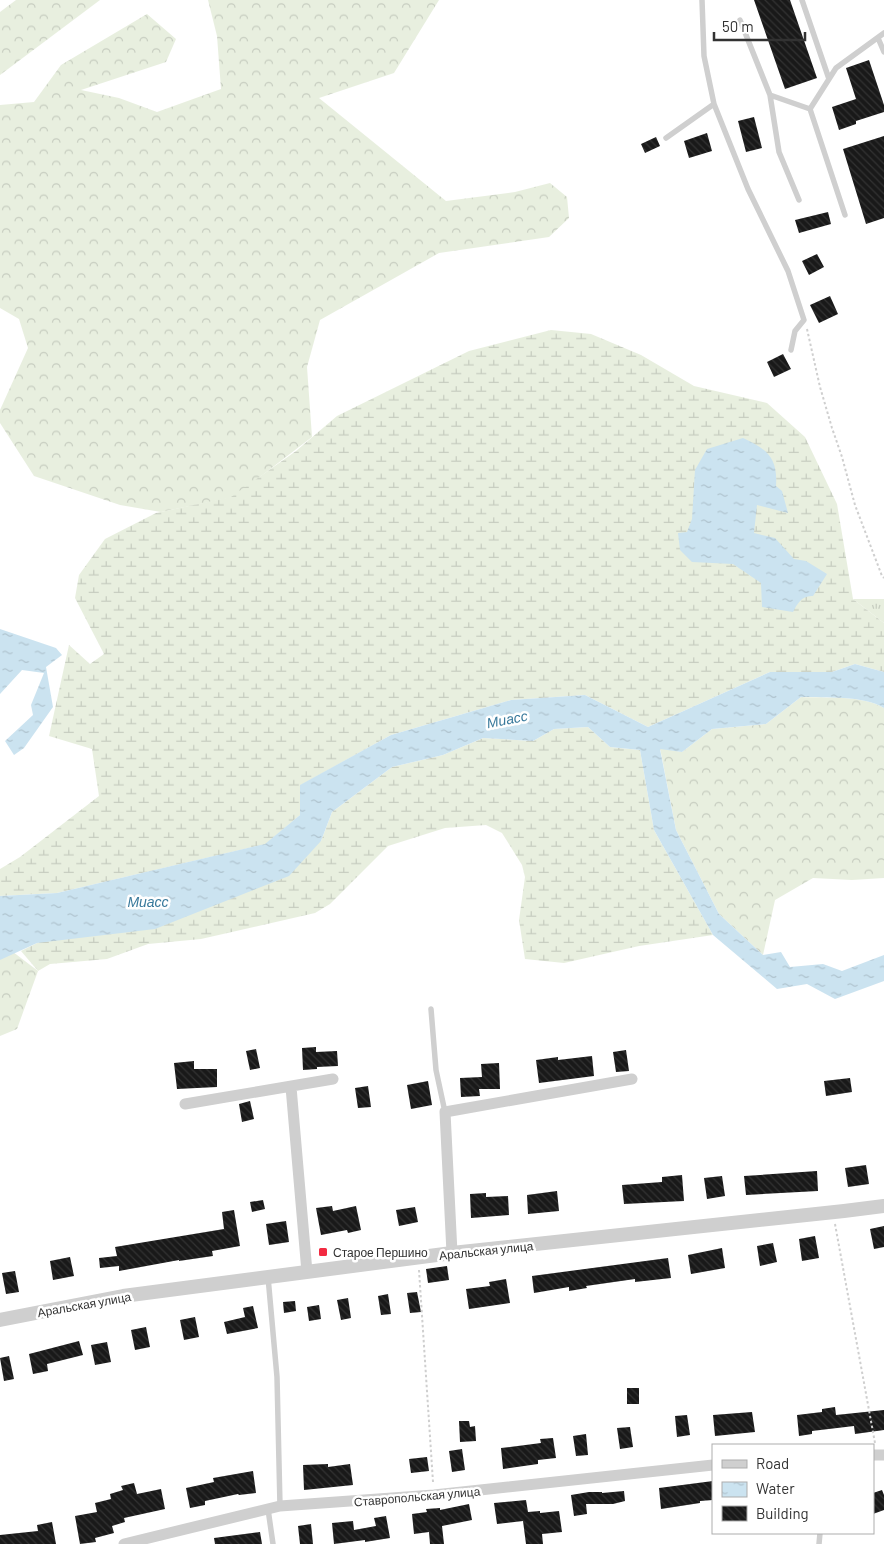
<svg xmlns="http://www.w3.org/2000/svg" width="884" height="1544" font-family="Barlow,sans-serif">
	<defs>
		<pattern id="grass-tufts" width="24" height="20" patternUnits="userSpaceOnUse" patternTransform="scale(1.25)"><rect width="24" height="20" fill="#e8efdf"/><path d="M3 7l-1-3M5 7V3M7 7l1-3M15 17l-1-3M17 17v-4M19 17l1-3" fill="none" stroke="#c7cdc0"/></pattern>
		<pattern id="forest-crowns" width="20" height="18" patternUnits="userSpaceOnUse" patternTransform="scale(1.25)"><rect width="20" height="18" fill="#e8efdf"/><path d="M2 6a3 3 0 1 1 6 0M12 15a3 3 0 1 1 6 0" fill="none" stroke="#c7cdc0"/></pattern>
		<pattern id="wetland-marsh" width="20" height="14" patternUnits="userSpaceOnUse" patternTransform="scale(1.25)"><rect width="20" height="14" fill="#e8efdf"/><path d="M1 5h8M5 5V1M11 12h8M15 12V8" fill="none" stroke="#c7cdc0"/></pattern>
		<pattern id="water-ripples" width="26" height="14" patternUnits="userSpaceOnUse" patternTransform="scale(1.25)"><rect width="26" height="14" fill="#cbe3f0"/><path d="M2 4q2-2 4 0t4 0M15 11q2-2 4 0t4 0" fill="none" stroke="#afc3ce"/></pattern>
		<pattern id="building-back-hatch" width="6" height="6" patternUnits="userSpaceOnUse" patternTransform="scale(1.25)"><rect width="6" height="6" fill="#191919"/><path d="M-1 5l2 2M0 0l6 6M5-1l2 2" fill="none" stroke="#323232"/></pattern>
	</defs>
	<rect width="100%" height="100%" fill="#fff"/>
	<path fill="url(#grass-tufts)" d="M853,599H884V623Z"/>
	<path fill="url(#forest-crowns)" d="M16,0H100L0,75V12Z
		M208,0H439L394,73L319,98L446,201L515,192L550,183L567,197L569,218L549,237L439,253L320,320L307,367L312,437L234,497L161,512L120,505L34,476L0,423V410L28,348L19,319L0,308V105L34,102L61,65L147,14L176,39L166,62L81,90L119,98L157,112L221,89L217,36Z
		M801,697C825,698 863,695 884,708V878L852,880L813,878L775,900L763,955L719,914L676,830L660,748L682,752L712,729L766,724Z
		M0,942L38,971L17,1029L0,1036Z"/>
	<path fill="url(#wetland-marsh)" d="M551,330L591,334L641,355L694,386L767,403L805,437L837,504L853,599L884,623V672L855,664L832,672H770L648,727L585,695L511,700L391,735L301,785L300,815L266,844L57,893L0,896V869L20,857L99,796L92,749L49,736L69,645L90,664L104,654L75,598L79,575L105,539L156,513L231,497L296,451L337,416L469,351Z
		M588,727L610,747L640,750L654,830L713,935L639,946L564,963L525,959L519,920L525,877L522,865L502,833L486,825L445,828L388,846L330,904L315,913L201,939L148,944L107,959L50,964L38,971L21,951L37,943L321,841L332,812L392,767L443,755L483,738L533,741L554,729Z"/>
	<path fill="url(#water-ripples)" d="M743,438C767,449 778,458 776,486L782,491L788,513L757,505L754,533L775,538L794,559L806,561L827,574L813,596C802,595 797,604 793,612L762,607L761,583L733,564L692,562L680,550L678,533L687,532L692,519L695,470L707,449Z
		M0,629L56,648L62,655L46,667L53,707L24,748L14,755L5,741L33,715L31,705L44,673L22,670L0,694Z
		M855,664L884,672V708C863,695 825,698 801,697L766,724L712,729L682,752L660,749L676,830L719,914L763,955L781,952L790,967L823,964L842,971L884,955V981L835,999L807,984L777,989L713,935L654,830L640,750L610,747L588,727L554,729L533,741L483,738L443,755L392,767L332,812L321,841L289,876L155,929L37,943L0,960V896L57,893L265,844L300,815V785L391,735L511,700L585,695L648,727L770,672H832Z"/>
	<path fill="url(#building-back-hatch)" d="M754,0H790L817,78L785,89Z
		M869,60L884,105V112L856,121V124L839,130L832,107L856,99L846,68Z
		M754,117L762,148L746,152L738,121Z
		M707,133L712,151L689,158L684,141Z
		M884,136V218L866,224L843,149Z
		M656,137L660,146L645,153L641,144Z
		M828,212L831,224L799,233L795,220Z
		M817,254L824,267L809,275L802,261Z
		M830,296L838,314L819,323L810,305Z
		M783,354L791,369L774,377L767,362Z
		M316,1047V1052L337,1051L338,1066L317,1067V1069L303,1070L302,1048Z
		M256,1049L260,1068L250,1070L246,1051Z
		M626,1050L629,1071L616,1072L613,1052Z
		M592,1056L594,1076L539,1083L536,1060L558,1057V1060Z
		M194,1061V1069H217V1087L177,1089L174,1063Z
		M499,1063L500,1089H479L480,1096L461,1097L460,1078L482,1077L481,1064Z
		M850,1078L852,1092L826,1096L824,1081Z
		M428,1081L432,1105L411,1109L407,1085Z
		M368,1086L371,1107L358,1108L355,1088Z
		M250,1101L254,1119L242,1122L239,1104Z
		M866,1165L869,1184L848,1187L845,1168Z
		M817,1171L818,1191L746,1195L744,1176Z
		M682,1175L684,1201L624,1204L622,1185L662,1182V1177Z
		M722,1176L725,1196L707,1199L704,1178Z
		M557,1191L559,1211L528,1214L527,1195Z
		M486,1193V1197L508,1196L509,1215L471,1218L470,1194Z
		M263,1200L265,1209L252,1212L250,1202Z
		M332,1206L333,1211L356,1206L361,1230L348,1233L347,1230L321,1235L316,1208Z
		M415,1207L418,1222L399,1226L396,1210Z
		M234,1210L240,1246L212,1251L213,1256L179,1261V1260L119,1271V1266L100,1268L99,1258L117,1256L115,1247L224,1229L222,1212Z
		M286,1221L289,1242L269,1245L266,1224Z
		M884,1226V1247L874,1249L870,1229Z
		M815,1236L819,1258L802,1261L799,1239Z
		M773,1243L777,1262L760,1266L757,1246Z
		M722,1248L725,1268L691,1274L688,1255Z
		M70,1257L74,1276L53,1280L50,1261Z
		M668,1258L671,1278L635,1282V1279L586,1286L587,1288L569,1291V1287L534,1293L532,1276Z
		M447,1266L449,1280L428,1283L426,1269Z
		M15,1271L19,1292L6,1294L2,1273Z
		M506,1279L510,1303L469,1309L466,1289L490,1286L489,1282Z
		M417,1292L421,1312L410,1313L407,1293Z
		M388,1294L391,1314L381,1315L378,1296Z
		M348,1298L351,1318L341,1320L337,1300Z
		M295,1301L296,1311L284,1313L283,1302Z
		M319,1305L321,1319L309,1321L307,1307Z
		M253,1306L258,1328L227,1334L224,1322L245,1317L243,1308Z
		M195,1317L199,1337L184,1340L180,1320Z
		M146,1327L150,1347L135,1350L131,1330Z
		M79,1341L83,1355L47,1364L48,1371L33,1374L29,1354Z
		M107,1342L111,1362L95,1365L91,1345Z
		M9,1356L14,1379L4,1381L0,1358Z
		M627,1388H639V1404H627Z
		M835,1407L836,1415L884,1410V1430L855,1434L854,1426L812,1431V1434L799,1436L797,1415L822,1412V1409Z
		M752,1412L755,1432L715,1436L713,1415Z
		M687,1415L690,1435L677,1437L675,1416Z
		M459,1421H469L470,1427L475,1426L476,1441L460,1442Z
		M630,1427L633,1447L620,1449L617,1428Z
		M586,1434L588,1455L576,1456L573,1436Z
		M553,1438L556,1458L538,1460V1464L503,1469L501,1448L541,1443L540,1439Z
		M462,1449L465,1470L452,1472L449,1451Z
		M427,1457L429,1471L411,1473L409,1459Z
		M328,1464V1467L350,1464L353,1485L304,1490L303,1465Z
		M253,1471L256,1493L239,1495L238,1494L205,1501V1505L190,1508L186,1488L214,1482L213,1478Z
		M713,1481V1500L700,1501V1503L661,1509L659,1488Z
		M134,1483L137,1494L161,1489L165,1509L124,1518L125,1522L112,1526L114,1533L95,1538L96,1542L80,1544L75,1516L97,1512L95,1503L111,1499L110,1494L123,1490L121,1486Z
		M882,1490L884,1495V1510L873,1514V1493Z
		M624,1491L625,1501L613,1504H586L587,1514L574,1516L571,1495L589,1492H602V1493Z
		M526,1500L528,1512L540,1511V1513L559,1511L562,1532L542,1534L543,1544H526L523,1521L497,1524L494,1503Z
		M469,1504L472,1520L442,1526L444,1544H430L429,1532L414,1534L412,1514L427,1512L426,1509L440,1508V1510Z
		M386,1516L390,1538L365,1542V1540L334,1544L332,1523L353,1521L354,1530L376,1526L374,1518Z
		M52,1522L56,1544H0V1535L38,1531L37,1525Z
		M311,1524L313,1544H300L298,1526Z
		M260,1532L262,1544H215L214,1538Z"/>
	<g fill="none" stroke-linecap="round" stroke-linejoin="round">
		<path stroke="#cfcfcf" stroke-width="2" stroke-dasharray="2.5 2.5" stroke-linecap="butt" d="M807,329L820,387L832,428L842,457L855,505L882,576L884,578
			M835,1224L875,1443
			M419,1270L433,1482"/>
		<path stroke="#cfcfcf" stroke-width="5.5" d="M702,0L704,56L714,104L748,189L788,271L804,320L795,331L791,350
			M802,0L829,79
			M740,20L770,95L779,152L799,200
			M878,38L884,52
			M770,95L810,109L845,215
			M810,109L836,68L884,33
			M666,138L714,104
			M431,1009L436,1070L445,1112
			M268,1277L277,1377L280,1506
			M268,1509L273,1544
			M819,1544L820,1533"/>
		<path stroke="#cfcfcf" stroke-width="11" d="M291,1087L307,1272
			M185,1104L333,1079
			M452,1253L445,1112L632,1079
			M873,1455H884
			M124,1544L280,1506L434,1495L713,1465"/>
		<path stroke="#cfcfcf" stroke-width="14" d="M0,1320L123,1296L452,1253L844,1211L884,1206"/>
	</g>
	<rect fill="#f22a41" stroke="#fff" stroke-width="2" x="318" y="1247" width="10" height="10" rx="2.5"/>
	<g text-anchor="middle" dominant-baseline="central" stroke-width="5" stroke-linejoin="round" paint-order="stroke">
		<g font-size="12" fill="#323232" stroke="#fff">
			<text transform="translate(486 1250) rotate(-6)">Аральская улица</text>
			<text transform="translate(84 1304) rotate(-10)">Аральская улица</text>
			<text transform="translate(417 1496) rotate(-5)">Ставропольская улица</text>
		</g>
		<g font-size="12" fill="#323232" stroke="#fff" text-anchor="start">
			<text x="333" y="1252">Старое Першино</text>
		</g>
		<g font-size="14" font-style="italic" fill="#38799b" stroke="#fff">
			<text transform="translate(507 719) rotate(-11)">Миасс</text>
			<text x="148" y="901">Миасс</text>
		</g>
	</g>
	<rect x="712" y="1444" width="162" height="90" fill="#ffffff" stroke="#adadad"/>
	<rect x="722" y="1460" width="25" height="8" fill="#cfcfcf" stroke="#adadad"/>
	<text x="756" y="1469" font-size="15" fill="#323232">Road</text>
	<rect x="722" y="1482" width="25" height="15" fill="url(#water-ripples)" stroke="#adadad"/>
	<text x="756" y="1494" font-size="15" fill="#323232">Water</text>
	<rect x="722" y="1506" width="25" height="15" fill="url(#building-back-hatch)" stroke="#adadad"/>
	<text x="756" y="1519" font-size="15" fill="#323232">Building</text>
	<path d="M714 32v8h91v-8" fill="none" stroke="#323232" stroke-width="2.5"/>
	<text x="722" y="32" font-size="15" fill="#323232" stroke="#ffffff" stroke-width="4" paint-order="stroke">50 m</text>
</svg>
